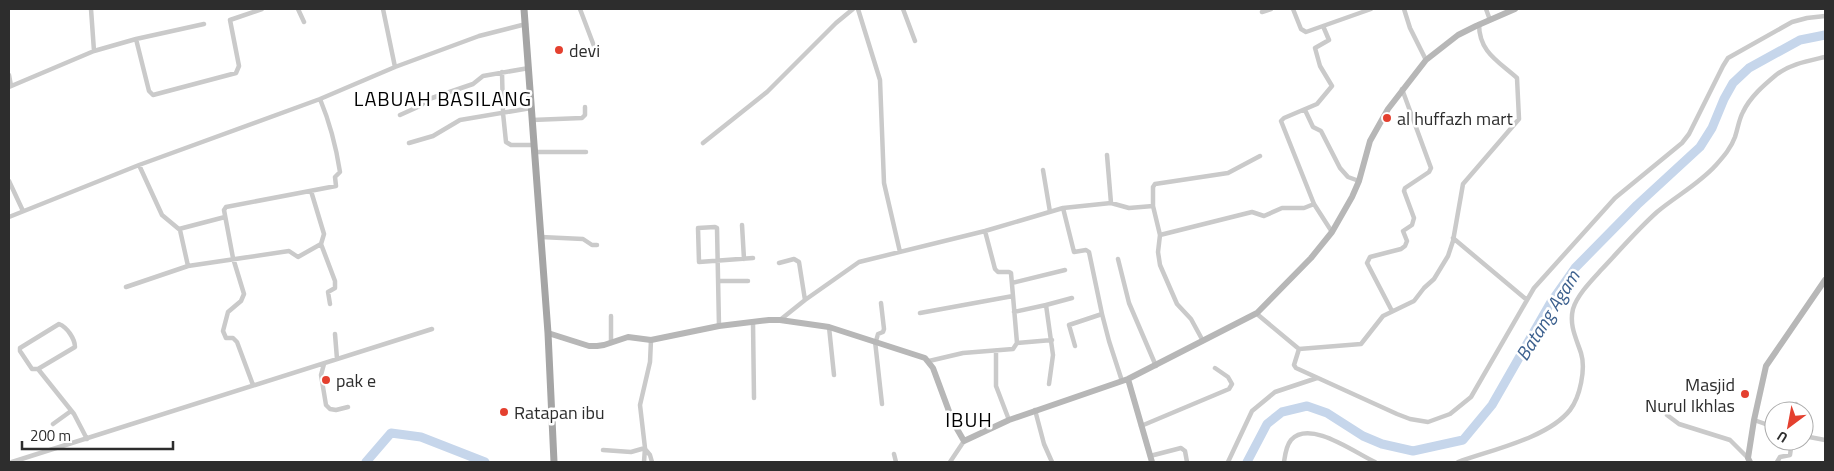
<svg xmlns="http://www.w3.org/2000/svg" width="1834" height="471" font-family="'Titillium Web',sans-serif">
	<rect width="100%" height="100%" fill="#fff"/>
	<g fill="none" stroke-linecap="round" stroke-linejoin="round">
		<path stroke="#c6d6eb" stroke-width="9" d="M366,462L391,433L421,437L485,462
			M1247,462L1267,424L1282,412L1307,406L1327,413L1363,436L1382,444L1413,451L1463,440L1492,405L1551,302L1575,268L1637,205L1700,147L1712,128L1724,99L1733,83L1749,68L1800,40L1825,35"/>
		<path stroke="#cacaca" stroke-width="4.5" d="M91,9L94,51
			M298,9L304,22
			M383,9L395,67
			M580,9L594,46
			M858,9L880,80L884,183L900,252
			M903,9L915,41
			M1293,9L1301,29L1306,32L1371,9
			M1404,9L1410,28L1426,60
			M1486,9L1490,20
			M1262,12L1271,9
			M1323,26L1329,40L1315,48L1320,66L1332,86L1317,104L1284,118L1281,121L1314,204L1332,232
			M136,39L204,24
			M502,72L503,113L506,142L511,145H534
			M9,75L11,86
			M9,87L94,51L136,39L149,91L153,95L236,73L239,66L230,20L262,9
			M1305,110L1313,127L1321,131L1340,168L1348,177L1359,181
			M400,115L420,106L429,99L473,84L483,76L529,68
			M532,120L582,118L585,115V107
			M409,143L433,136L460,120L531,108
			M703,143L767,92L836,23L853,9
			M535,152H586
			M1107,155L1111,203
			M139,165L162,215L180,230L188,266L289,251L298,257L321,244
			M1043,170L1050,212
			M9,181L23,211
			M311,191L324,234L321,244L335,281V288L328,292L330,304
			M1153,206V187L1155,184L1228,173L1260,156
			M1063,208L1074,252L1086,250L1089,252L1102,314
			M9,217L139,165L320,99L395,67L479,36L526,24
			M742,225L744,259
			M179,229L225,217
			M985,231L995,269L998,272H1009L1011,273L1013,296
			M1160,235L1252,212L1264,216L1282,208H1304L1314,204
			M541,237L583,239L592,245H597
			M1453,238L1527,300
			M1118,259L1129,303L1156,366
			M779,263L794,259L799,262L805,300
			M718,281H748
			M1012,283L1065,270
			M126,287L188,266
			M1046,305L1072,298
			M1392,311L1367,263L1370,257L1401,249L1405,246L1407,241L1403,231L1412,225L1414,218L1404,191L1405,188L1429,172L1431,168L1402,89
			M1014,312L1046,305L1053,355L1049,384
			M920,313L1013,296L1017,343L1013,349L963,353L929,361
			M1257,314L1299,349L1361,344L1383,316L1414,301L1424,288L1434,279L1448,256L1453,241L1463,184L1519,119L1517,78C1498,61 1479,52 1479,24
			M611,316V343
			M780,320L805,300L859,262L985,231L1063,208L1111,203L1129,208L1153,206L1160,235L1158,252L1160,265L1177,304L1191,319L1203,341
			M753,322L754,398
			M59,324C67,327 75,339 75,347L38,369H32L20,351V348Z
			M719,326L717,228L715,227L698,228L699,262L753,258
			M829,327L834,375
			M335,334L337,359
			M875,341L882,404
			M876,341L878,334L883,332L884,329L881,303
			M1017,343L1052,340
			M1075,346L1069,325L1102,314L1109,341L1122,381
			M1299,349L1294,365L1296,368L1397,414L1410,419L1428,422L1450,414L1471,397L1534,288L1615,198L1682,143L1689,134L1723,66L1728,58L1792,22L1807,18L1825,16
			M996,351V386L1009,420
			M324,364L321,375L326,405L330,409L336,410L348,407
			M38,369L74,414L87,439
			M253,385L237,342L233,338H226L223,331L228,312L241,301L244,294L233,258L224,210L226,207L336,186L335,177L340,172C336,146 330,123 320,99
			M1035,410L1044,444L1052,462
			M1795,411L1796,404
			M1667,415L1679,424L1730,440L1748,458
			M1754,420L1774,427
			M53,424L71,411
			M1141,426L1229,389L1232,384L1228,377L1215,368
			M1804,436L1825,440
			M645,449L650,455L652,462
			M603,450L631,452L645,448
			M894,454L896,462
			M1150,456L1181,448L1185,451L1187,462
			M12,462L432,329
			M644,462L645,448L640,405L650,362L651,340
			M950,462L964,441
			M1228,462L1252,411L1275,392L1317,378
			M1284,462C1285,455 1286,446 1291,440C1310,419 1355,453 1375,462
			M1458,462C1491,450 1548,438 1570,410C1580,397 1586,369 1581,353C1576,338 1569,325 1573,309C1577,295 1592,280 1602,269C1620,250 1637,230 1657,212C1676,196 1699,184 1716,165C1724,156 1731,148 1735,137C1738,128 1739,119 1743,112C1750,97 1764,85 1776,75C1790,64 1808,61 1825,57
			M1777,462L1780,457L1790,455L1792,441"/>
		<path stroke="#b7b7b7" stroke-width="6" d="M548,333L589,346H597L604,345L628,337L651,340L719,326L769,320H780L829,327L925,358L933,368L953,422L964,441L1009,420L1128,379L1257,313L1311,258L1332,232L1352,197L1359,181L1370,141L1388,109L1426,60L1458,35L1476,26L1515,9
			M1128,379L1152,462
			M1750,462L1748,458L1754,420L1766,366L1825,280"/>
		<path stroke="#a5a5a5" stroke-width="7" d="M524,9L548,333L554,462"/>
	</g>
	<g fill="#e4402f" stroke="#fff" stroke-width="2">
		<circle cx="559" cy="50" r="5"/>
		<circle cx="1387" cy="118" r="5"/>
		<circle cx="326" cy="380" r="5"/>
		<circle cx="1745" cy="394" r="5"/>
		<circle cx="504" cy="412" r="5"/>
	</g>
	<g text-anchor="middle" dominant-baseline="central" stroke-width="5" stroke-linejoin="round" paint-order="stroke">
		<g font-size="18" fill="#2d2d2d" stroke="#fff" text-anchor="start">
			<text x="569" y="50">devi</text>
			<text x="1397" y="118">al huffazh mart</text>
			<text x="336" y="380">pak e</text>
			<text x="1735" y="384" text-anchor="end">Masjid<tspan x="1735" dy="21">Nurul Ikhlas</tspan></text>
			<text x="514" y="412">Ratapan ibu</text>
		</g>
		<g font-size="19" font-style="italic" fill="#3c608e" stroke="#fff">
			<text transform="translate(1547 315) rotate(-58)">Batang Agam</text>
		</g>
		<g font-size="20" letter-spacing="1" fill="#000" stroke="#fff">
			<text x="443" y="98">LABUAH BASILANG</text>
			<text x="969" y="419">IBUH</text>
		</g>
	</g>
	<rect width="1834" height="471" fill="none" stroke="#2d2d2d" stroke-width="20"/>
	<g transform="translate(1789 426) rotate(212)"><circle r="24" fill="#ffffff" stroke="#ababab"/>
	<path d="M0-4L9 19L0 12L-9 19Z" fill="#e4402f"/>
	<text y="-8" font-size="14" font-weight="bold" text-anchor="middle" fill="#2d2d2d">U</text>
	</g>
	<path d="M22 441v8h151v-8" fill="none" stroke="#2d2d2d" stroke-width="2.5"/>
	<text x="30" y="441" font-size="15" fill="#2d2d2d" stroke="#ffffff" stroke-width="4" paint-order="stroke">200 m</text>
</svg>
